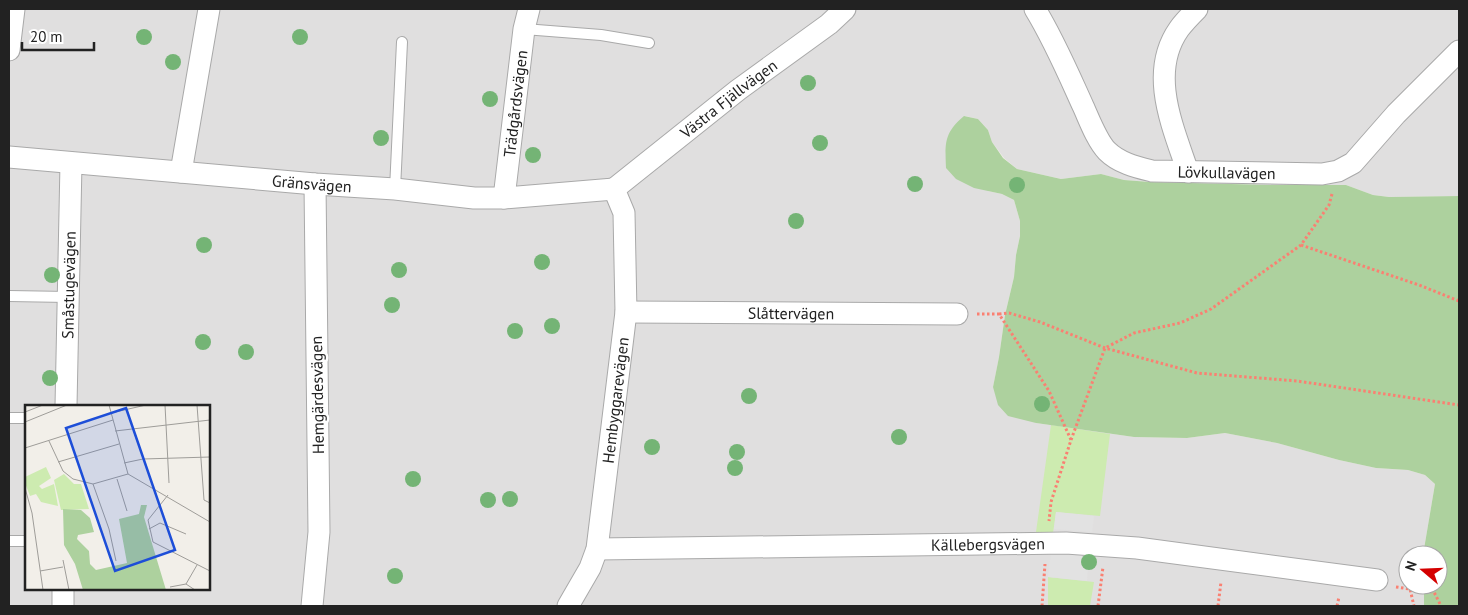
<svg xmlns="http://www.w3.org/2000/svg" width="1468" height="615" font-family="'PT Sans',sans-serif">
	<rect width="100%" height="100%" fill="#f2efe9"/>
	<path fill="#e0dfdf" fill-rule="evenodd" d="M9,9H1459V196L1389,197L1373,195L1346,185H1277L1150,182L1124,180L1101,174L1061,179L1017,169L1004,158L992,142L988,130L978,119L965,116L988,191L1002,194L1014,200L1020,221V236L1016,255L1014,277L1005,315L999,357L993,387L1036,423L1134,437L1187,438L1225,433L1277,443L1339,460L1376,468L1408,470L1425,475L1435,484L1423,555H1408V585H1424V606H9ZM26,406H209V589H26Z"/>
	<path fill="#cdebb0" d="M1051,425L1110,434L1100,516L1056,512L1053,533L1036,532Z
		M1048,577L1094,582L1090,606H1048Z"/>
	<path fill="#add19e" d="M964,116L978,119L988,130L992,142L1003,158L1017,169L1061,179L1101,174L1124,180L1150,182L1277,185H1346L1373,195L1389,197L1459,196V606H1424V585H1438V555H1423L1435,484L1425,475L1408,470L1376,468L1339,460L1277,443L1225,433L1187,438L1134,437L1036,423L1008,416L998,405L993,387L999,357L1005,315L1014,277L1016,255L1020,236V221L1014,200L1002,194L974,188L956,179L946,168C945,143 944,133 964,116Z"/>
	<path fill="#e2e2e2" d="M1056,512L1094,516L1092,532L1054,529Z
		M1051,551L1089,555L1087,581L1048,577Z"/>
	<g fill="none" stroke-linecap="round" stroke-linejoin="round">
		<g stroke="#a9a9a9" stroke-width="12">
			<path id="service" d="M524,29L601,35L649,43
				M395,189L402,42
				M9,296L68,297
				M9,418H26
				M9,541H26"/>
		</g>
		<g stroke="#a9a9a9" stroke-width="23">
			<g id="minor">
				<path id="s1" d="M1035,9C1054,40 1068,73 1083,106C1089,119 1097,141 1107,151C1119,163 1136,167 1152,171L1322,174L1338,171L1353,163L1396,114L1459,51"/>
				<path d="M9,50L14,9"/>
				<path id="s2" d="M9,157L315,184L395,189L474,198H504L614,189"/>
				<path d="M181,172L209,9"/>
				<path d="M1188,172C1173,127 1148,73 1179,29C1184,22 1191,15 1197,9"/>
				<path id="s3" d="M614,189L738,90L829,24L845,9"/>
				<path id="s4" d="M504,198L524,29L529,9"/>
				<path id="s5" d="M626,312L957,314"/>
				<path id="s6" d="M66,406L71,163"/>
				<path id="s7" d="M597,549L1066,543L1137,548L1377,580"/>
				<path d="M63,606V589"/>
				<path d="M312,606L319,532L315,184"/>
				<path id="s8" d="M568,606L590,568L597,549L626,312L624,213L614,189"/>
			</g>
		</g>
		<path stroke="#fa8072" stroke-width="3" stroke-dasharray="2.5 2.5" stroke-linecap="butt" d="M1301,245L1419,285L1459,301
			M977,314H999L1049,391L1071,440L1051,502L1049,521
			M999,314L1009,313L1040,322L1105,348L1197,373L1297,381L1459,405
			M1071,440L1105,348L1134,333L1180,323L1211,309L1301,245L1329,205L1332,194
			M1396,587L1410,589L1414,606
			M1410,589L1434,592L1441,606
			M1042,606L1045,564
			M1098,606L1103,567
			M1218,606L1221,582
			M1337,606L1339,597"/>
		<use href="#service" stroke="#fff" stroke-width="10"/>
		<use href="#minor" stroke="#fff" stroke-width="21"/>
	</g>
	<g fill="#74b475">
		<circle cx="144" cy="37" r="8"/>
		<circle cx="300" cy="37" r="8"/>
		<circle cx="173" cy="62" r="8"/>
		<circle cx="808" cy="83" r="8"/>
		<circle cx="490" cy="99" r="8"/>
		<circle cx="381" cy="138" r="8"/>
		<circle cx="820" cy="143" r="8"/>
		<circle cx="533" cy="155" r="8"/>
		<circle cx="915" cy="184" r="8"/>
		<circle cx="1017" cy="185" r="8"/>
		<circle cx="796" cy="221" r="8"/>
		<circle cx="204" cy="245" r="8"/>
		<circle cx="542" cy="262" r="8"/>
		<circle cx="399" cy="270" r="8"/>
		<circle cx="52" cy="275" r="8"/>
		<circle cx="392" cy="305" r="8"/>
		<circle cx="552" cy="326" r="8"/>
		<circle cx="515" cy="331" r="8"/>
		<circle cx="203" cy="342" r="8"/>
		<circle cx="246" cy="352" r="8"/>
		<circle cx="50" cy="378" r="8"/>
		<circle cx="749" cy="396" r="8"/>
		<circle cx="1042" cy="404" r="8"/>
		<circle cx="899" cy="437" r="8"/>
		<circle cx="652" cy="447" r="8"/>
		<circle cx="737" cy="452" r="8"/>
		<circle cx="735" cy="468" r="8"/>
		<circle cx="413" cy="479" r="8"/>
		<circle cx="510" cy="499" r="8"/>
		<circle cx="488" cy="500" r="8"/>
		<circle cx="1089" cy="562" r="8"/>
		<circle cx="395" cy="576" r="8"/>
	</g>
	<g text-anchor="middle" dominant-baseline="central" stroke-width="5" stroke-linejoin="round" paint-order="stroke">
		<g font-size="16" fill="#222" stroke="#fff">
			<text stroke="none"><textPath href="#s3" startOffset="146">Västra Fjällvägen</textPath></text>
			<text stroke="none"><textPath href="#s4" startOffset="95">Trädgårdsvägen</textPath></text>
			<text stroke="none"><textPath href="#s1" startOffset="284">Lövkullavägen</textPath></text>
			<text stroke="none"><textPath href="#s2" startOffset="304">Gränsvägen</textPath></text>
			<text stroke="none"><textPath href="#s6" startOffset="121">Småstugevägen</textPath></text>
			<text stroke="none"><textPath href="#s5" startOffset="165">Slåttervägen</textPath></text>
			<text transform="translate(317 395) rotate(-91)">Hemgärdesvägen</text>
			<text stroke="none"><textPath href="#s8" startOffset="214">Hembyggarevägen</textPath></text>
			<text stroke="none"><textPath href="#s7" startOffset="391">Källebergsvägen</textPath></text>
		</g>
	</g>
	<g transform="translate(25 405)">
		<rect width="185" height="185" fill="#f2efe9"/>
		<path d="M21,62L26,73L14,81L17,84L29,79L33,101L16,97L11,89L5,91L0,78V72ZM39,69L49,79H56L64,104L36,105L29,75Z" fill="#cdebb0"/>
		<path d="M116,100H122L119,112L141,185H58L50,159L39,140L38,104L56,105L65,113L69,127L53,130L52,134L64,146L65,159L71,165L102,158L94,114L114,109Z" fill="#add19e"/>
		<path fill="none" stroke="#9f9d99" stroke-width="1" d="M84,0L103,69M140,0L144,78M172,0L179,95L185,98M0,7L18,0M86,8L121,0M0,17L42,0M90,26L185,15M24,36L38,66L48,74L68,79L103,69M0,43L88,15M33,57L94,39M99,58L118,54L185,52M103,69L185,117M92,74L102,106M68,79L84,124L91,156M0,83L7,108L18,185M143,90L123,115L128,137L185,166M124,124L135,118L161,129M38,155L44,185M15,166L38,162M161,179L172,160M145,182L161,179L170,185"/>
		<path fill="#1d4ed8" fill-opacity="0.15" stroke="#1d4ed8" stroke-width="2.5" d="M101,3L150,145L90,166L41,23Z"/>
		<rect width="185" height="185" fill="none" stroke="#222" stroke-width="2.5"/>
	</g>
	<rect width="1468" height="615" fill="none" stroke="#222222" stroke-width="20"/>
	<g transform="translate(1423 570) rotate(289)"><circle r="24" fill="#ffffff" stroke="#a7a7a7"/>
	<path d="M0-4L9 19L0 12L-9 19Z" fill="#d40000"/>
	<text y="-8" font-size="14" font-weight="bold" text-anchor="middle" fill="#222222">N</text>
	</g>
	<path d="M22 42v8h72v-8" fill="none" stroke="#222222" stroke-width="2.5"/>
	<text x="30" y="42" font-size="15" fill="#222222" stroke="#ffffff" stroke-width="4" paint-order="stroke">20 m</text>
</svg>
